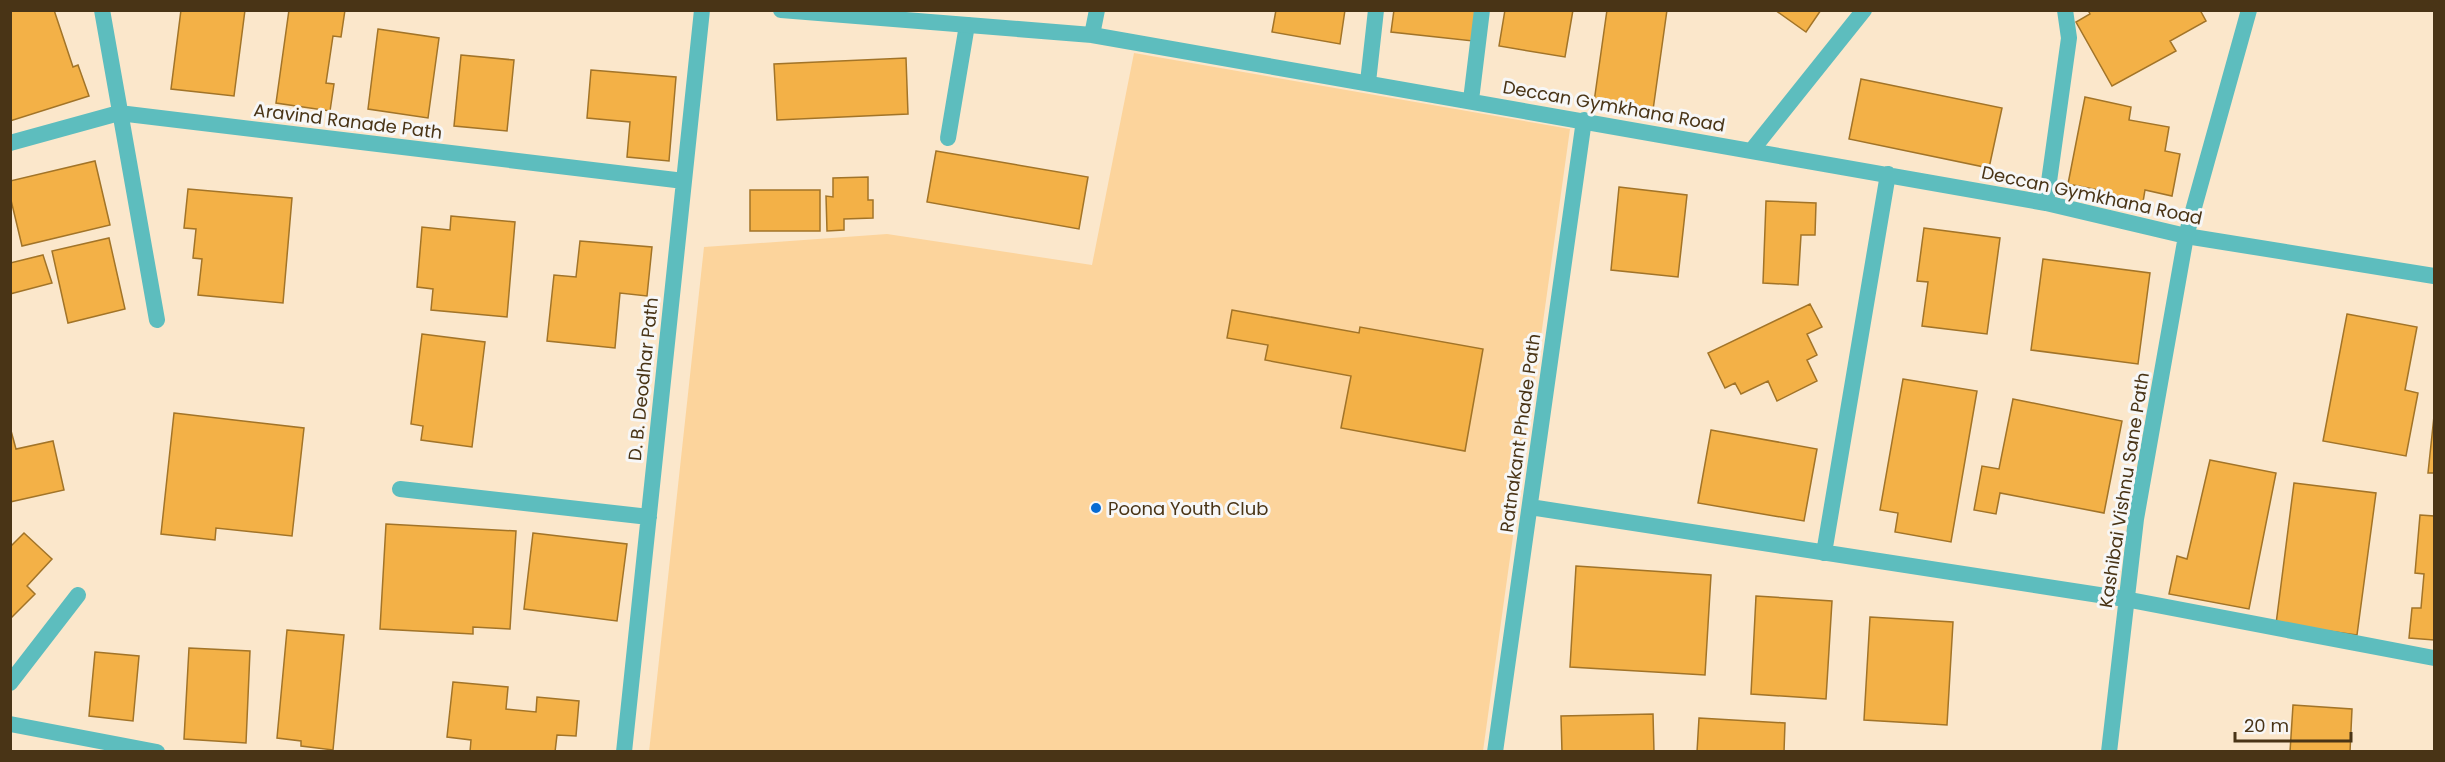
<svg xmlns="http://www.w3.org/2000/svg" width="2445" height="762" font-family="Poppins,sans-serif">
	<rect width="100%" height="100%" fill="#fbe7cb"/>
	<path fill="#fcd49c" d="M1134,53L1570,129L1483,751L649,752L704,247L887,234L1092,265Z"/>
	<path fill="#f3b147" stroke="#a27428" stroke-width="1.5" d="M10,10H54L73,67L78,65L89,96L10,121Z
		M181,10H245L234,96L171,89Z
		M289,10H345L341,37L333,36L326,83L334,84L330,111L276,103Z
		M1276,10H1345L1340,44L1272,32Z
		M1394,10H1476L1473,41L1391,32Z
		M1505,10H1573L1565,57L1499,46Z
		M1607,10H1667L1653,110L1594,102Z
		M1775,10H1821L1806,32Z
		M2088,10H2200L2206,21L2170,41L2176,51L2112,86L2076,22L2090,14Z
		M378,29L439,38L428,118L368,109Z
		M461,55L514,60L507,131L454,126Z
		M906,58L908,114L777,120L774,64Z
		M591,70L676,77L669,161L627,157L630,122L587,118Z
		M1861,79L2002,108L1989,168L1849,139Z
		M2085,97L2131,107L2129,120L2169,127L2165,151L2180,154L2172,196L2145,190L2142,208L2098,199L2099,190L2068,184Z
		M936,151L1088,177L1079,229L927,202Z
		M95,161L110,225L22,246L10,196V181Z
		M868,177V200H873V218L844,219V230L827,231L826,196L833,197V178Z
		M1619,187L1687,195L1678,277L1611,270Z
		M188,189L292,198L283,303L198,295L202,259L193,258L196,229L184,228Z
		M750,190H820V231H750Z
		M1766,201L1816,203L1815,235H1801L1798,285L1763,283Z
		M451,216L515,222L507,317L431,310L433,289L417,287L422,227L450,230Z
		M1924,228L2000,238L1987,334L1922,326L1928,282L1917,281Z
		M109,238L125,309L68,323L52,251Z
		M580,241L652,247L647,296L620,293L615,348L547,341L554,275L576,277Z
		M43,255L52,283L10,294V263Z
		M2043,259L2150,273L2138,364L2031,350Z
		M1810,304L1822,327L1807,334L1817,355L1807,360L1817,381L1777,401L1768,381L1741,394L1735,383L1725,388L1708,353Z
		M1232,310L1359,333L1360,327L1483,349L1465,451L1341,428L1351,376L1265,360L1268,345L1227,338Z
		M2347,314L2417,327L2405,390L2418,393L2406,456L2323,441Z
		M422,334L485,342L472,447L421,440L423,426L411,424Z
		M1903,379L1977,391L1951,542L1895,532L1898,513L1880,510Z
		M2013,399L2122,421L2104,513L2000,493L1996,514L1974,510L1982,466L1999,469Z
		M174,413L304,428L292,536L216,528L215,540L161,534Z
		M2434,416V473H2428Z
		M10,427L16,449L53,441L64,490L10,502Z
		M1711,430L1817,449L1804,521L1698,503Z
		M2210,460L2276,473L2249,609L2169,594L2177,556L2187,559Z
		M2294,483L2376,493L2357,635L2276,624Z
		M2420,515L2434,516V640L2409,638L2412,608H2421L2424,574L2415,573Z
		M386,524L516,531L510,629L473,627V634L380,629Z
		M24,533L52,559L27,586L35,594L10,619V547Z
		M533,533L627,544L617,621L524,609Z
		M1576,566L1711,575L1705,675L1570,667Z
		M1756,596L1832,601L1826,699L1751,694Z
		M1870,617L1953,622L1947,725L1864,720Z
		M287,630L344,635L333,750L301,746V741L277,738Z
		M189,648L250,651L246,743L184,739Z
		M95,652L139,656L133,721L89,716Z
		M453,682L508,687L506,709L536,712L537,697L579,701L576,736L557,735L555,752H470L471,740L447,737Z
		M2293,705L2352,709L2350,752H2290Z
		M1653,714L1654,752H1562L1561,716Z
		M1699,718L1785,723L1784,752H1697Z"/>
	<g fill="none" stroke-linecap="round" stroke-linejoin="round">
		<path stroke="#5dbdbe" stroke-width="16" d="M948,138L967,25"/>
		<path stroke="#5dbdbe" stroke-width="16" d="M102,10L157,320
			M781,10L1092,35L2046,203L2186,236L2434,276
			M1092,35L1097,10
			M1368,82L1376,10
			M1471,100L1482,10
			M10,143L119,113L684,181
			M1752,150L1864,10
			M2046,203L2069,38L2065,10
			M400,489L649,517
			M1530,507L2125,599L2434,658
			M1824,553L1888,174
			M10,683L78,595
			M10,724L157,752
			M624,752L702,10
			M1495,752L1584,120
			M2109,752L2136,519L2186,236L2249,10"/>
	</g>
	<circle fill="#076bd3" stroke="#f7f7f7" stroke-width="2" cx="1096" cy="508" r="6"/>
	<g text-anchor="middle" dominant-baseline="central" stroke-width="6" stroke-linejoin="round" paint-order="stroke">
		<g font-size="18" fill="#493416" stroke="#f7f7f7">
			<text transform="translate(1614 106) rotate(10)">Deccan Gymkhana Road</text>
			<text transform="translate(348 121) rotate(7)">Aravind Ranade Path</text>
			<text transform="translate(2092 195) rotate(12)">Deccan Gymkhana Road</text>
			<text transform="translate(643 379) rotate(-84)">D. B. Deodhar Path</text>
			<text transform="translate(1520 433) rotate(-82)">Ratnakant Phade Path</text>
			<text transform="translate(2124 490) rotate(-81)">Kashibai Vishnu Sane Path</text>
		</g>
		<g font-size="18" fill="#493416" stroke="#f7f7f7" text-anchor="start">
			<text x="1108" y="508">Poona Youth Club</text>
		</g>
	</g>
	<rect width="2445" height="762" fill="none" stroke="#493416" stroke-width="24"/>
	<path d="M2235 732v9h116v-9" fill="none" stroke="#493416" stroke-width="3"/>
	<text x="2244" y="732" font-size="18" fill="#493416" stroke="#f7f7f7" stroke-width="4.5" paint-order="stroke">20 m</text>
</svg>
